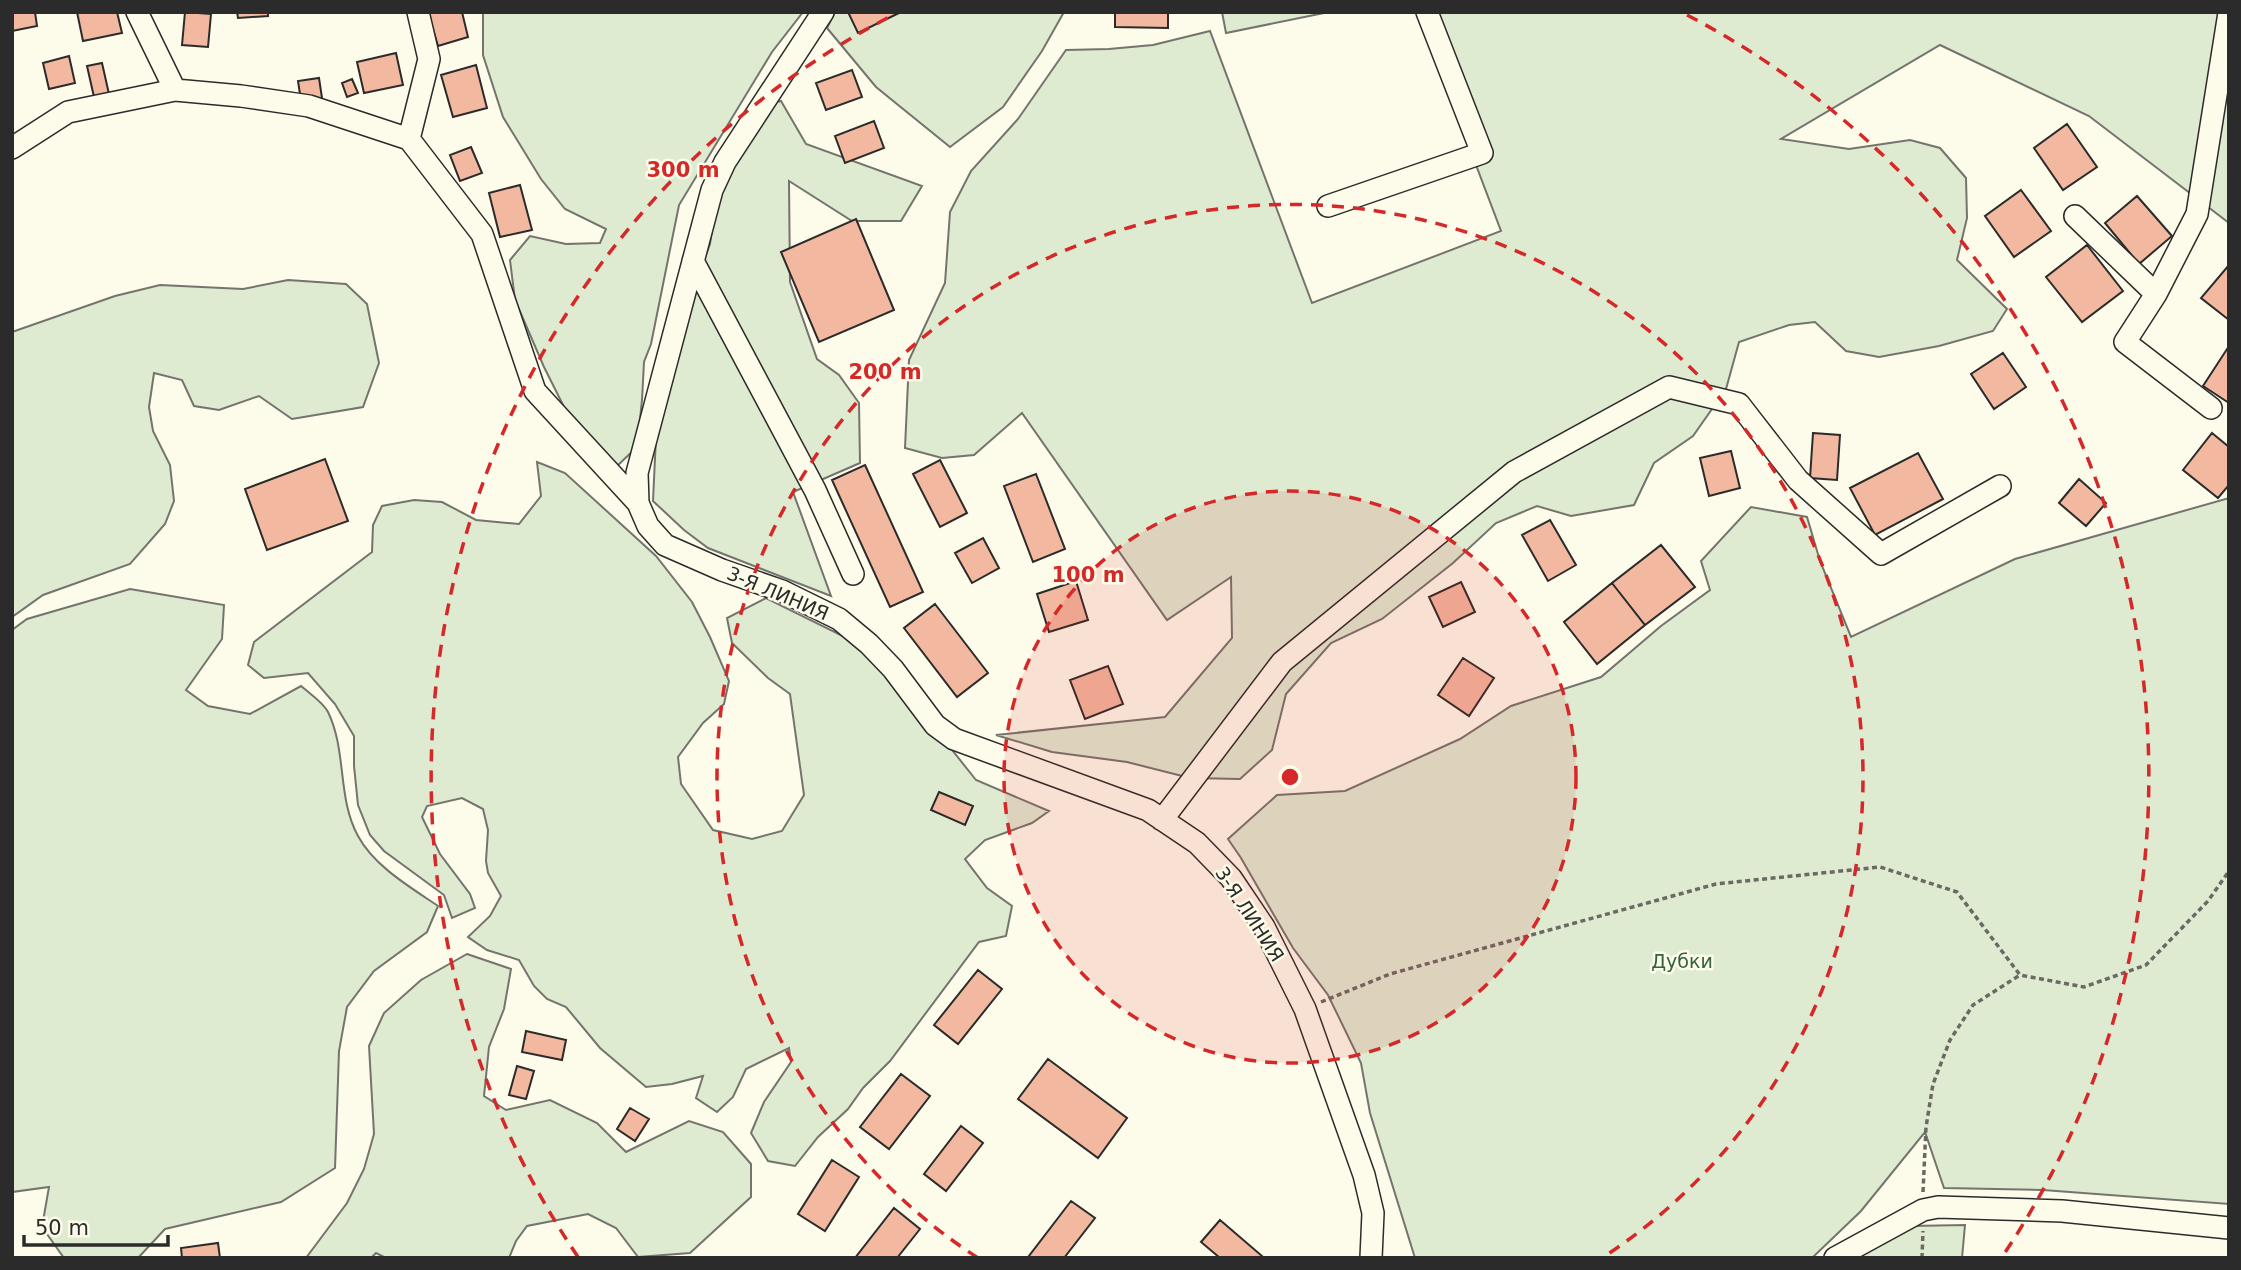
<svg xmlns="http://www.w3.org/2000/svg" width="2241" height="1270" font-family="'DejaVu Sans',sans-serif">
	<rect width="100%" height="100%" fill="#fdfbea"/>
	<path fill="#deebd1" stroke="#74746e" stroke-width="2" d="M483,12H803L772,52L679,205L651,344L644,362L642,400L637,447L616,467L569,417L544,367L515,300L510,260L530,236L566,244L600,243L606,229L565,209L541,179L503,117L483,55Z
		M835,12H1064L1042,51L1003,107L950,147L876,87L827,28Z
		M1222,12H1329L1226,33Z
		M1418,12H2229V223L2089,116L1940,45L1781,139L1849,149L1910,140L1940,148L1966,178L1967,218L1957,260L2007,309L1993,331L1939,346L1879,357L1846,351L1815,322L1789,325L1739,342L1726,389L1693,436L1654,463L1634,505L1571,516L1537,506L1496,523L1453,563L1382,619L1331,643L1286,694L1272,750L1240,779L1190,778L1127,762L1052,752L996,735L1165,717L1232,638L1231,577L1167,620L1022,413L974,455L942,458L905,448L909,360L945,283L950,212L971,171L1018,119L1066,50L1109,49L1153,45L1210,31L1312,303L1501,231Z
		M781,101L806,144L922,186L901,221H852L789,181L790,282L817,359L839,375L859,403L860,463L793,492L831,596L708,548L684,530L653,501L656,437L670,352L710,244L717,196L768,104Z
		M288,280L346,284L367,304L379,363L363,407L292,419L259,396L219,410L194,406L182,380L154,373L149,407L153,431L170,465L174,501L165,524L130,564L43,595L12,617V332L115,296L160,285L243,289Z
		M537,462L565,473L656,556L692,602L710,637L729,681L724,704L703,723L678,757L681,784L713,830L752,839L782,831L804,795L790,694L768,678L732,643L727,618L766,598L857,643L925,716L976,780L1049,811L1032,823L985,840L965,859L987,888L1012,906L1006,936L979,942L890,1061L863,1088L848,1109L818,1137L795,1166L768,1161L751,1133L764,1102L791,1062L789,1048L746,1069L733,1097L717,1112L696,1098L703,1076L672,1084L646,1087L600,1048L566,1007L547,999L534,986L519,960L487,950L468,937L490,916L501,896L488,873L486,861L488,830L483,809L462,798L427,806L422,817L440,854L470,894L475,908L452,918L444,895L384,851L370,835L358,805L354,766V736L335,704L308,673L264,678L248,665L254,642L372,552L373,525L382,506L414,500L442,502L476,520L519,524L541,496Z
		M2229,498V1204L2043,1190L1944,1188L1925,1132L1861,1211L1812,1258H1415L1370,1113L1361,1063L1328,995L1293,948L1241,858L1228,839L1277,795L1345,791L1460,739L1511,706L1601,677L1661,626L1710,590L1701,561L1751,507L1807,517L1820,561L1851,637L2015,559Z
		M130,589L224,605L222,639L186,690L208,706L250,714L301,686C309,693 323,702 328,712C347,751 337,798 358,836C374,866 410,887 438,906L427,932L374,971L347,1007L339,1051L335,1168L281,1202L165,1229L138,1258H64L42,1227L49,1187L12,1192V630L27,619Z
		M467,954L511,969L504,1009L489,1047L484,1096L506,1110L550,1100L597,1123L626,1152L689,1121L723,1132L751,1164V1197L690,1253L638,1257L616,1228L588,1214L527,1226L516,1241L509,1258H386L376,1253L371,1258H306L347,1203L364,1169L374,1134L369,1046L384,1013L421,980Z
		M1965,1225L1962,1258H1855L1910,1226Z"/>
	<path fill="#f2b8a0" stroke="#2b2b2b" stroke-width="2" d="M12,12H35L37,26L12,31Z
		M77,12H117L122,33L83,41Z
		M185,12L211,14L208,47L182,45Z
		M237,12H268V16L238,18Z
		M428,12H462L468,37L438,46Z
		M848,12H901L858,33Z
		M1115,12H1168V28L1115,27Z
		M396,53L403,85L364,93L357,62Z
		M69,56L75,83L49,89L43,63Z
		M102,63L109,94L94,97L87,66Z
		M476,65L487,108L453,117L441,75Z
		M852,70L862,97L826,110L816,83Z
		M319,78L322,98L301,101L298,81Z
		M352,79L358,93L347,97L342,83Z
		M874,121L884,148L845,163L835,136Z
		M2067,124L2097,167L2063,190L2034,148Z
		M471,147L482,173L460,181L450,155Z
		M520,185L532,230L500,237L489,193Z
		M2021,190L2051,231L2014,257L1985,216Z
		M2137,196L2172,236L2139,264L2105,223Z
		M856,219L894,310L819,342L781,252Z
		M2087,245L2123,291L2082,322L2046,277Z
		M2229,265V320L2201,298Z
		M2229,346V403L2203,386Z
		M2003,353L2026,387L1994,409L1971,374Z
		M1813,433L1840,435L1837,480L1810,478Z
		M2212,433L2229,447V485L2218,498L2183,470Z
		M1731,451L1740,488L1709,496L1700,458Z
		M1918,453L1943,499L1875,535L1850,488Z
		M325,459L348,521L267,550L245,489Z
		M940,460L967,513L940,527L913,474Z
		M865,465L923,592L890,607L832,480Z
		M1036,474L1065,549L1033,562L1004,486Z
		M2079,479L2106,503L2086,526L2059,503Z
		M1550,520L1576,565L1548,581L1522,535Z
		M983,538L999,568L972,583L955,553Z
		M1661,545L1695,587L1645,625L1612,583Z
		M1076,581L1088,620L1049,632L1037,594Z
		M1461,582L1475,612L1443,627L1429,597Z
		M1612,583L1645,625L1597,664L1564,622Z
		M935,604L988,673L957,697L904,628Z
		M1463,658L1494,678L1469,716L1438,695Z
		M1108,666L1123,704L1085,719L1070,680Z
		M939,792L973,806L965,825L931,810Z
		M978,970L1002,989L958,1044L934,1025Z
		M526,1031L566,1040L562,1060L522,1052Z
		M1048,1059L1127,1118L1098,1158L1018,1099Z
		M517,1066L534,1071L526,1099L509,1095Z
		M901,1074L930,1096L889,1149L860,1127Z
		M630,1108L649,1119L635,1141L617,1129Z
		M961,1126L983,1143L946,1191L924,1174Z
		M832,1160L859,1177L825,1231L798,1214Z
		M1071,1201L1095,1218L1064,1258H1031L1029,1256Z
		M894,1208L920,1229L897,1258H855Z
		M1220,1220L1262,1256L1260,1258H1220L1201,1242Z
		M218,1243L220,1258H182L181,1248Z"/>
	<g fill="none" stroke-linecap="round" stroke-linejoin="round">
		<g stroke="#2b2b2b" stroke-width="24">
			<path id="minor" d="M137,12L175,90L241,96L309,106L409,139L482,234L535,391L638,503
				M823,12L725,162L712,190L637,473L638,503L648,526L665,545L722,570L782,591L839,619L869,644L893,669L935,725L954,739L1148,810L1197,843L1231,878L1264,927L1305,1009L1364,1175L1373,1213L1371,1258
				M409,139L429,59L418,12
				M12,148L68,112L175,90
				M1328,206L1482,153L1427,12
				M2075,216L2156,294L2197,214L2229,13
				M693,261L815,490L853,574
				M2156,294L2125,342L2211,408
				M1162,820L1282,662L1514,472L1669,387L1739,404L1798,480L1881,554L2000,486
				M1835,1258L1923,1210L1938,1207L2062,1211L2229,1228"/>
		</g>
		<path stroke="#6a6964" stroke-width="3.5" stroke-dasharray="5 3.5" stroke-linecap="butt" d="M1321,1002L1390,974L1716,884L1880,867L1957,892L2020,975L2084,987L2146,965L2208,901L2229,871
			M1923,1192L1926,1127L1933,1084L1950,1040L1973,1005L2020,975
			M1922,1258L1923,1231"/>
		<use href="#minor" stroke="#fdfbea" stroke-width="21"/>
	</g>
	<circle cx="1290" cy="777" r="286" fill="#d62828" fill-opacity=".12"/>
	<g fill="none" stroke="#d62828" stroke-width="3.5" stroke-dasharray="12 9">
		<circle cx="1290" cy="777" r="286"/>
		<path d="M978 1258A573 573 0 1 1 1602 1258"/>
		<path d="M578 1257A859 859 0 0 1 893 15M1687 15A859 859 0 0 1 2002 1257"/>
	</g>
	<g text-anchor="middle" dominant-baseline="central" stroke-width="5" stroke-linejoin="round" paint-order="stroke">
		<g font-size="19" fill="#2b2b2b" stroke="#fdfbea">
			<text transform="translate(778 593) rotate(23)">3-Я ЛИНИЯ</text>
			<text transform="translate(1250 914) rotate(57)">3-Я ЛИНИЯ</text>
		</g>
		<g font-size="19" fill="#34623c" stroke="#fdfbea">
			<text x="1682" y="961">Дубки</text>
		</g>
	</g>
	<circle cx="1290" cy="777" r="10" fill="#d62828" stroke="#fdfbea" stroke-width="3.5"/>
	<g font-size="21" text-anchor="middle" font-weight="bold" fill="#d62828" stroke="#fdfbea" stroke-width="5" stroke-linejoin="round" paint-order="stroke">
		<text x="683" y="177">300 m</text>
		<text x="885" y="379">200 m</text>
		<text x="1088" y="582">100 m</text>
	</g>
	<rect width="2241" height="1270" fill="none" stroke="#2b2b2b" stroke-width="28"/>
	<path d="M24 1235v10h144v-10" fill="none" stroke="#2b2b2b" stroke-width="3.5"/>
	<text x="35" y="1235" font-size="21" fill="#2b2b2b" stroke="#fdfbea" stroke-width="5" paint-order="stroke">50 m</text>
</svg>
